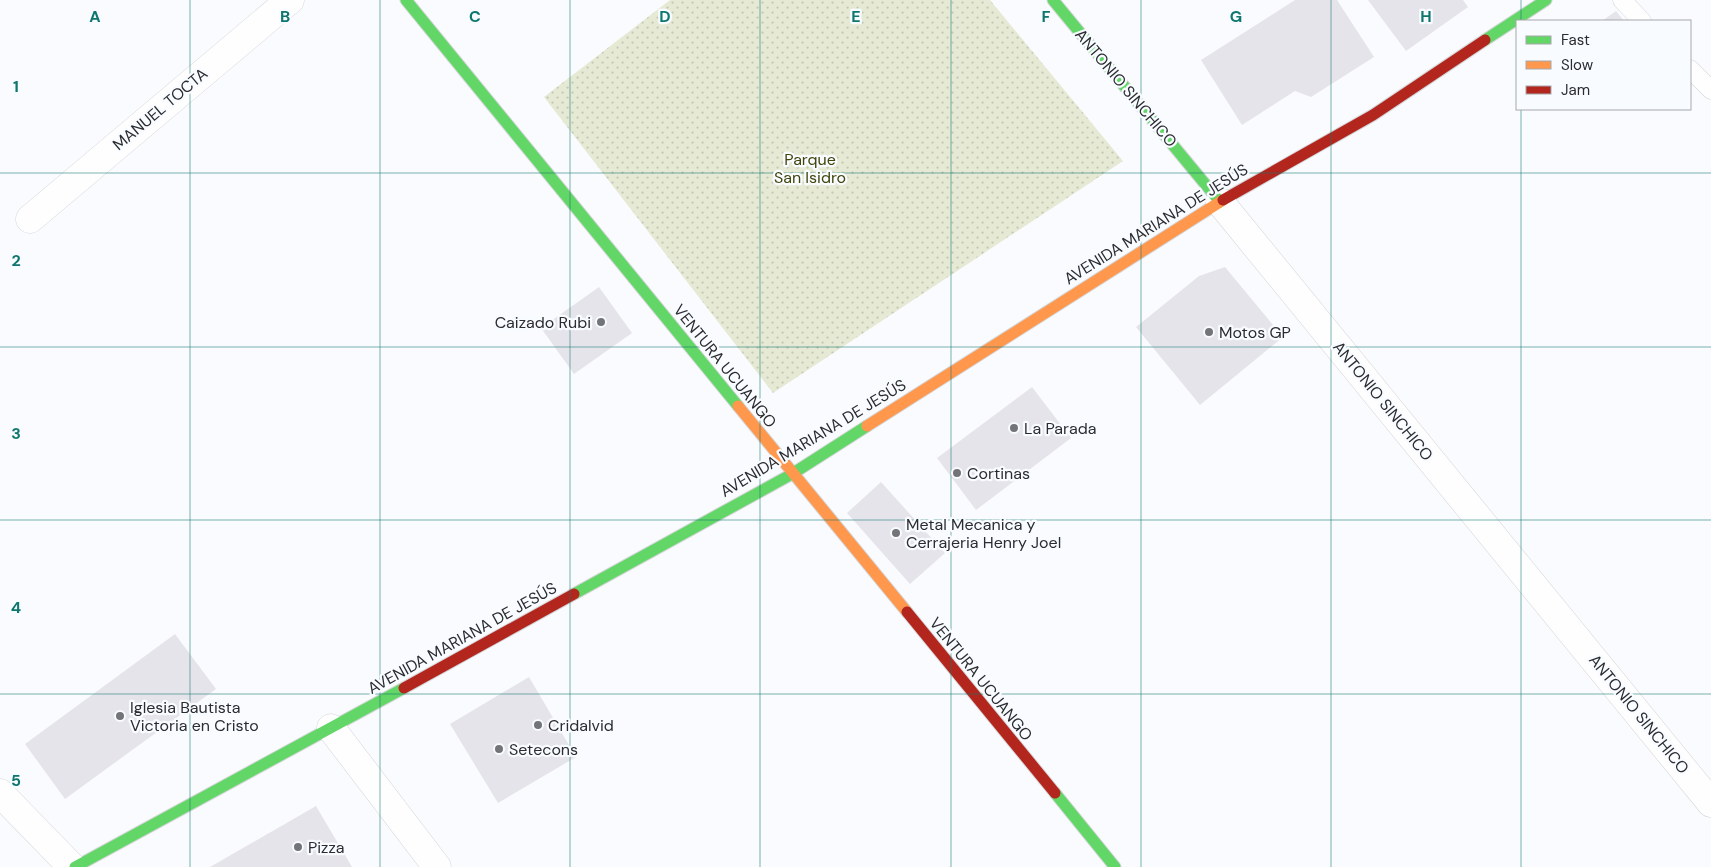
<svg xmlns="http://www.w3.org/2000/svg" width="1711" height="867" font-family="'DM Sans',sans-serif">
	<defs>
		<pattern id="park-dots" width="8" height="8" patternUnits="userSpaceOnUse" patternTransform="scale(1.25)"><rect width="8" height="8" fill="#e6e9d4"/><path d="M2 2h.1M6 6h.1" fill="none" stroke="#c5c8b6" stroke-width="1.8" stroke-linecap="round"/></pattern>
	</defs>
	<rect width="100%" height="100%" fill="#f9fbfe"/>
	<path fill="url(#park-dots)" d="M670,0H990L1123,161L773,393L544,97Z"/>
	<path fill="#e6e4eb" d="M1295,0H1337L1374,57L1311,97L1295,91L1242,125L1201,60Z
		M1368,0H1463L1468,7L1406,51Z
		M1616,11L1624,21H1602Z
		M1225,267L1283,337L1200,405L1136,327L1199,276Z
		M599,287L632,333L574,374L541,328Z
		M1032,387L1071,438L976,510L937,458Z
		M881,482L945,553L910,584L847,513Z
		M175,634L216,689L65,799L25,744Z
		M529,677L576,757L498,803L450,724Z
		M316,806L352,867H210Z"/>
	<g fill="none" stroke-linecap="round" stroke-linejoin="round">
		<g stroke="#d4d6d8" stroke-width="19">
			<path id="lane" d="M1622,0L1642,21
				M1690,69L1711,90"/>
		</g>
		<g stroke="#d4d6d8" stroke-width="29">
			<path id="street" d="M1220,202L1711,803
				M30,219L290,0
				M331,728L437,867
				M0,793L72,867"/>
		</g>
		<g stroke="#d4d6d8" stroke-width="13">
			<path id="fast" d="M406,0L738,406
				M1053,0L1220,202
				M1485,40L1546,0
				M574,594L792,474L867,426
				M1055,793L1115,867
				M75,867L404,688"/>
		</g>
		<g stroke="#d4d6d8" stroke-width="13">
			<path id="slow" d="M738,406L907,612
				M867,426L1223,200"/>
		</g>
		<g stroke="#d4d6d8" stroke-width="13">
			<path id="jam" d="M1223,200L1373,115L1485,40
				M907,612L1055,793
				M404,688L574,594"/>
		</g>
		<use href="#lane" stroke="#fefeff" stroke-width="18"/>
		<use href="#street" stroke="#fefeff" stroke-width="28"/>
		<use href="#fast" stroke="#63d668" stroke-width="11"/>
		<use href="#slow" stroke="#ff974d" stroke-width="11"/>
		<use href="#jam" stroke="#b3261e" stroke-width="11"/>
	</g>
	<path fill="none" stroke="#0f766e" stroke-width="1" stroke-opacity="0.55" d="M190,0V867M380,0V867M570,0V867M760,0V867M951,0V867M1141,0V867M1331,0V867M1521,0V21M1521,109V867M0,173H1711M0,347H1711M0,520H1711M0,694H1711"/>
	<g fill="#737477" stroke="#f8fbff" stroke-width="2">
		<circle cx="601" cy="322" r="5"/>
		<circle cx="1209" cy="332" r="5"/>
		<circle cx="1014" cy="428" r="5"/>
		<circle cx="957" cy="473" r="5"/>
		<circle cx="896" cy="533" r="5"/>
		<circle cx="120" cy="716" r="5"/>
		<circle cx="538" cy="725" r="5"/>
		<circle cx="499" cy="749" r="5"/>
		<circle cx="298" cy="847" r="5"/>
	</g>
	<g text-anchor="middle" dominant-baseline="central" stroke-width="4.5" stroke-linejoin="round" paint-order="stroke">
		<g font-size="16" fill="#2b2c2f" stroke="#f8fbff">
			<text transform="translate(1126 88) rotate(50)">ANTONIO SINCHICO</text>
			<text transform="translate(160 109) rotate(-40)">MANUEL TOCTA</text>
			<text transform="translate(1156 224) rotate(-32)">AVENIDA MARIANA DE JESÚS</text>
			<text transform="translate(725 366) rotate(51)">VENTURA UCUANGO</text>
			<text transform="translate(1383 401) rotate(51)">ANTONIO SINCHICO</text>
			<text transform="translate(813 438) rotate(-31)">AVENIDA MARIANA DE JESÚS</text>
			<text transform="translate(462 638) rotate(-29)">AVENIDA MARIANA DE JESÚS</text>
			<text transform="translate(981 679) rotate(51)">VENTURA UCUANGO</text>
			<text transform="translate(1639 714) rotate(51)">ANTONIO SINCHICO</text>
		</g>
		<g font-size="16" fill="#424409" stroke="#f8fbff">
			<text x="810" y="159">Parque<tspan x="810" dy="18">San Isidro</tspan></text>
		</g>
		<g font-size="16" fill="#2b2c2f" stroke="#f8fbff" text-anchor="start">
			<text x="591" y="322" text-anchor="end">Caizado Rubi</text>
			<text x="1219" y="332">Motos GP</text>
			<text x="1024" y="428">La Parada</text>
			<text x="967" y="473">Cortinas</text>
			<text x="906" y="524">Metal Mecanica y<tspan x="906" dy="18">Cerrajeria Henry Joel</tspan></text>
			<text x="130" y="707">Iglesia Bautista<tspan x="130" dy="18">Victoria en Cristo</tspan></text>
			<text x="548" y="725">Cridalvid</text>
			<text x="509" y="749">Setecons</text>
			<text x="308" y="847">Pizza</text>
		</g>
	</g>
	<g font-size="16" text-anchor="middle" font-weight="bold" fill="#0f766e" stroke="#f8fbff" stroke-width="4.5" stroke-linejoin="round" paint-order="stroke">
		<text x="95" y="22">A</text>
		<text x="285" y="22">B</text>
		<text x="475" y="22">C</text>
		<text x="665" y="22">D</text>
		<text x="856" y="22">E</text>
		<text x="1046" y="22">F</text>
		<text x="1236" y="22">G</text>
		<text x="1426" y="22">H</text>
		<text x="16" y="92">1</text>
		<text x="16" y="266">2</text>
		<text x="16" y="439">3</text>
		<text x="16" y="613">4</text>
		<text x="16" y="786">5</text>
	</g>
	<rect x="1516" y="20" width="175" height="90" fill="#f8fbff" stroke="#a6a8ac"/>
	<rect x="1526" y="36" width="25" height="8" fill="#63d668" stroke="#a6a8ac"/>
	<text x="1561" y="45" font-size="15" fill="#2b2c2f">Fast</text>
	<rect x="1526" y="61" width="25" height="8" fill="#ff974d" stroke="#a6a8ac"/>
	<text x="1561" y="70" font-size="15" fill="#2b2c2f">Slow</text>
	<rect x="1526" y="86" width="25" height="8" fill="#b3261e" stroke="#a6a8ac"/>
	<text x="1561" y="95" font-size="15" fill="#2b2c2f">Jam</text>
</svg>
